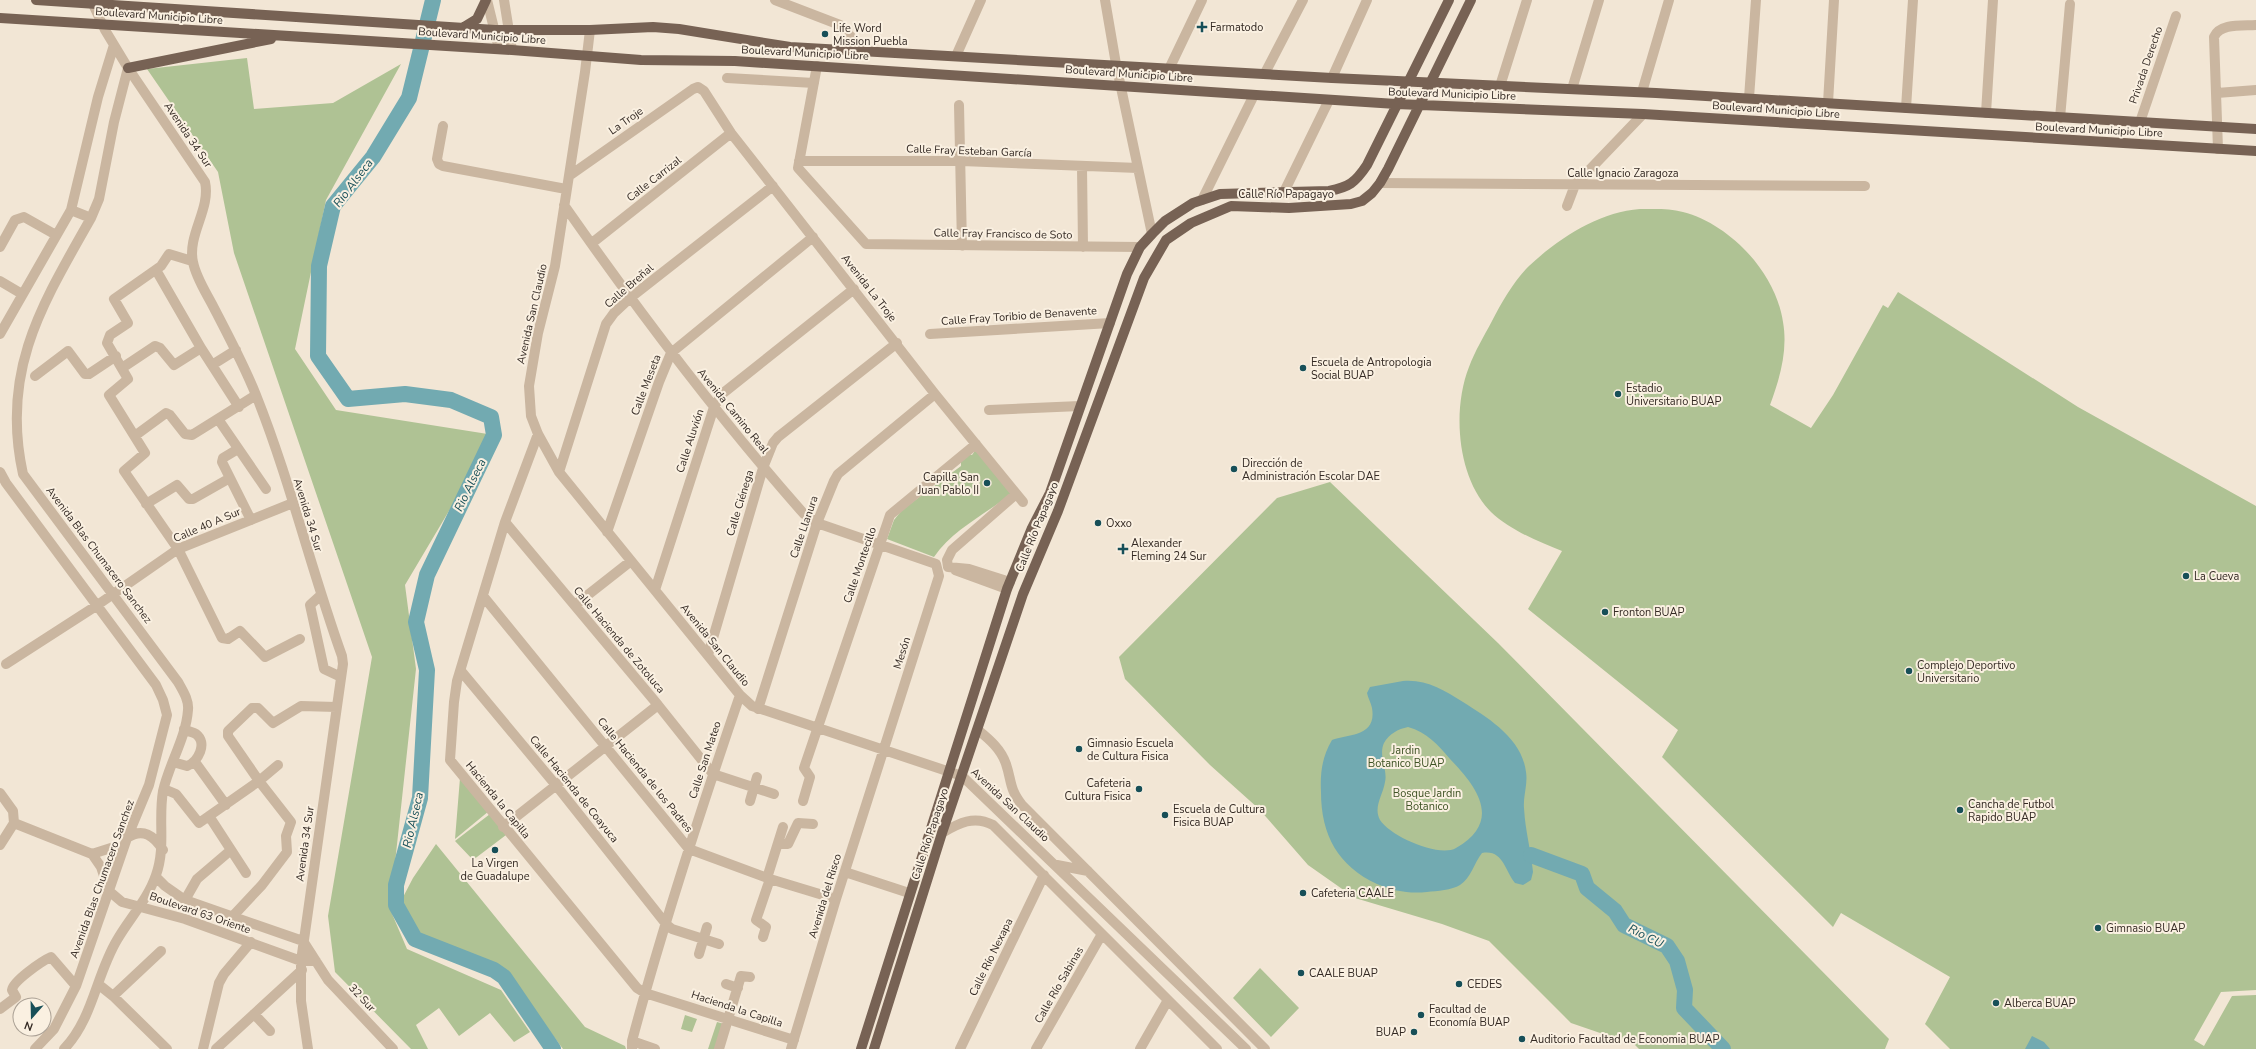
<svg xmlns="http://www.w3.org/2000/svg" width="2256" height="1049" font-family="'Nunito Sans',sans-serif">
	<rect width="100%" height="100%" fill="#f2e6d5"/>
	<path fill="#afc294" d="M247,58L254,109L333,103L401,64L326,200L295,349L336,410L494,435L405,585L416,669L390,909L407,949L501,990L530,1032L514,1042L490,1013L459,1036L439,1008L416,1025L428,1049H411L335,972L328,916L372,657L234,253L218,172L147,69Z
		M1640,209C1654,209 1669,208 1683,212C1730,224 1776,273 1783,322C1788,350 1780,378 1770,405L1811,428L1833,395L1883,305L1888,308L1898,292L2078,407L2256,506V990L2221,992L2194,1040L2204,1046L2232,996L2256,995V1049H1950L1925,1024L1950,977L1841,913L1833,927L1662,757L1678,730L1528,609L1562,551C1539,542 1510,530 1491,512C1457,478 1452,410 1469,367C1475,351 1484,336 1492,321C1502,302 1514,281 1529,266C1559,238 1599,212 1640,209Z
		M977,448L1013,492C987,514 954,528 934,557L887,539L894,520L902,510L961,466V462L968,454L972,455Z
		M1330,482L1498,643L1889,1039L1885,1049H1639L1635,1045L1571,1023L1489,941L1442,924L1355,898L1308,865L1259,809L1210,765L1125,679L1119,657L1277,498Z
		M460,778L489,811L455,839Z
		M490,814L506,835L473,860L455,841Z
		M436,844L585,1027L625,1046L626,1049H563L506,973L416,932L401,901L413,878Z
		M1260,968L1299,1008L1271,1037L1233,998Z
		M685,1015L697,1019L692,1032L681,1029Z
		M717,1022L724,1024L716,1049H708Z"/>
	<path fill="#72aab1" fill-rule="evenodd" d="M1403,681C1426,679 1444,690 1463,702C1488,718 1522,738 1526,772C1528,784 1523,796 1524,808C1525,829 1531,851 1533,872L1531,880L1523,885L1515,883C1505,871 1503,849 1482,853C1474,863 1471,878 1460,885C1452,890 1437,891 1427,892C1409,894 1394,891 1377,884C1338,866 1321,835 1321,792C1320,773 1322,757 1332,740C1348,734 1377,737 1372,708C1371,703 1368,698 1367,693L1370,687ZM1408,727C1427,732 1438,745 1450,759C1477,787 1503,821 1456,848C1439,858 1390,836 1380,820C1373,807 1383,795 1385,782C1388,770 1378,756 1384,743C1389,734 1398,729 1408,727Z
		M2032,1036L2044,1042L2050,1049H2025Z"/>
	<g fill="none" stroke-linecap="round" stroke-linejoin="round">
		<path stroke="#72aab1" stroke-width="16" d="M433,0L409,98L373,157L333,206L319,266L318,356L348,399L405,394L451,400L491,417L494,435L427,575L416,622L427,670L420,798L396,885V905L415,939L494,970L504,977L553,1049
			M1531,855L1582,874L1587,888L1615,911L1624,925L1667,946L1677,961L1685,990L1684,1008L1723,1049"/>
		<path stroke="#cab6a0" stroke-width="10" d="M91,0L105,30L128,68L205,182C211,209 187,235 193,262C196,278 207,294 214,308C229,337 244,365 256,395C290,480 311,570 342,656L343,664L301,961V1001L308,1049
			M487,0L499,49
			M504,0L512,50
			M775,0L840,25L863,50
			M1105,0L1116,64L1152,234
			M590,30L585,72L555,266L538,333L529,386L531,416L538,434L559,472L740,695L752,706L962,776L1246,1049
			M956,56L981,0
			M817,66L798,168L866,244L1140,247
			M1170,67L1202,0
			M1265,73L1303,0
			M727,78L814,83
			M1332,78L1367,0
			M1500,86L1527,0
			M1572,89L1599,0
			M1642,92L1669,0
			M2217,93L2256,90
			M1749,98L1756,0
			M1828,103L1834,0
			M959,105L962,246
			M1906,108L1913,0
			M1986,113L1993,0
			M2060,118L2070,4
			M2140,122L2176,16
			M443,126L437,159L439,164L443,166L566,189
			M2218,149L2214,37C2220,23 2243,26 2256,25
			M799,161H962L1138,168
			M1082,167L1083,247
			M569,176L693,89L698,87L704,91L731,133L935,394L1023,502
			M1380,183L1865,186
			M1284,192L1329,100
			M1202,200L1254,95
			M564,205C639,312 717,416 804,514L817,523L936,564L939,576L836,899L791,1049
			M1567,206L1575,185L1643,114
			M71,210L91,218
			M592,243L731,133
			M0,247L15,220L24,217L56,235
			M192,261L169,254L161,266L114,299L128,323L110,335L107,343L128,379L109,395L145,453L124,471L178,549L222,638L228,639L240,631L265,657L300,639
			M156,270L201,348L239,407
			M0,281L22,294
			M0,334L71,210L98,97L114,45
			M930,334L1110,323
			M212,365L236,350
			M122,368L155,346L160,348L174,365L201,348
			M35,376L68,351L85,374H89L116,356
			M989,410L1080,406
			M218,419L266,489
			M538,434L505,522L457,681L454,702L450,760L637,988L645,993L794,1040
			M136,435L166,413L170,415L185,434L192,435L256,395
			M238,449L223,458L222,462L251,520
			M0,472L6,483L156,685L163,700L167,715L149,785L127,838L76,986L54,1029L35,1049
			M559,472L606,324L614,313L630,298L773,186
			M146,504L177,485L189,499H193L230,478
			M505,522L658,705L713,774L774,794
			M607,532L659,382L671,353L813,237
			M948,567L947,560L952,550L1016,494
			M948,567L969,569L1010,582
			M955,570L1007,589
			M655,590L714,407L722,394L854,289
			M321,595L310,605L324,669L341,677
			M483,596L689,849L770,879L836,899
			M575,605L631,561
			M708,655L763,468L773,443L778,437L897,343
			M6,664L96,606L178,549L293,503
			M461,671L555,784L666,924L672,929L719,944
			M758,709L817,523L834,481L838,474L935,394
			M978,730C989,739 1001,749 1006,764C1012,782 1009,788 1022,805L1265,1049
			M173,762L187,766C198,762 208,743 196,734C192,732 187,731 184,729
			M195,762L226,805
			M164,789L176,794L199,823L259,781L278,765
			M0,793L13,811L14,823
			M750,801L757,777
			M803,801L810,777L804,768L890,515L976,444
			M209,816L246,873
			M14,823L92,854L101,867L109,891L122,902L185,919L301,961H316
			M503,827L658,705
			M942,833C959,823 974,815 993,825L1217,1049
			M127,838C143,827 154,836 163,850
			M778,844H788L798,823L813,824
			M0,845L14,823
			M92,854L114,847
			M1057,865L1088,871
			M845,872L909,893
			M156,877L165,886L185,900L303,941
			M767,878L783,827
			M185,900L197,879L231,850
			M233,916L262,885L287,852L286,836L291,822L259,781L228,736V731L252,708H258L273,723L301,706L336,707
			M763,937L766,927L756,920L770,879
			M303,941L328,980L393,1049
			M699,954L707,927
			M98,984L113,996L167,1049
			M726,984L738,988
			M113,996L161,951
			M0,1009L16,997L12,990C13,981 42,961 51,957L76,986
			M254,1014L270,1031
			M632,1041L655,1049
			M64,1049C93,1019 96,975 117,940C129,919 148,899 156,875C166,847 158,820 163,791C169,764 186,738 188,710C189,700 183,691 178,682L23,474C0,370 43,303 91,218L99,199L114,122L128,68
			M203,1049L219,983L224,974L251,942
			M216,1049L302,970
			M632,1049V1041C663,924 701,809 740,695
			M719,1049L741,976L750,977
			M960,1049L1044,875
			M1036,1049L1102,934
			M1140,1049L1168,1000"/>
		<path stroke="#776254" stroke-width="10" d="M36,0L495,30H590L653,27L679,29L790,47L1332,78L1656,93L2256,129
			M0,18L512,50L641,60L735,61L1396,104L1643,114L2256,151
			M464,27L477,19L486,0
			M128,68L271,39
			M861,1049L1007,589L1032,528L1050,493L1127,274L1140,247L1152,234L1165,221L1193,203L1220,194L1329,191C1349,187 1355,183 1367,165L1449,0
			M874,1049L942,833L1023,594L1058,511L1144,278L1166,240L1191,223L1231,206L1289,208L1351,204L1362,201L1372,193L1380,183L1388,169L1471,0"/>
	</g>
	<g fill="#174f58" stroke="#faf0e1" stroke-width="1.5">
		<path d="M1200 21h4v4h4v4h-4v4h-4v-4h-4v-4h4z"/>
		<circle cx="825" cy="34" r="4"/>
		<circle cx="1303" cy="368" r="4"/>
		<circle cx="1618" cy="394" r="4"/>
		<circle cx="1234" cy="469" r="4"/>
		<circle cx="987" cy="483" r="4"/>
		<circle cx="1098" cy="523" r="4"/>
		<path d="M1121 543h4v4h4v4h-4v4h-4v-4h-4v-4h4z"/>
		<circle cx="2186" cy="576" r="4"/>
		<circle cx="1605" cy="612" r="4"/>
		<circle cx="1909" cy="671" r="4"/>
		<circle cx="1079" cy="749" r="4"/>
		<circle cx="1139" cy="789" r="4"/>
		<circle cx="1960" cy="810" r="4"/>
		<circle cx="1165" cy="815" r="4"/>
		<circle cx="495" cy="850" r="4"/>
		<circle cx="1303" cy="893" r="4"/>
		<circle cx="2098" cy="928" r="4"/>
		<circle cx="1301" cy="973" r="4"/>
		<circle cx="1459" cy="984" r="4"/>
		<circle cx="1996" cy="1003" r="4"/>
		<circle cx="1421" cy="1015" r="4"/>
		<circle cx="1414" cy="1032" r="4"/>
		<circle cx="1522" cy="1039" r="4"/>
	</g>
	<g text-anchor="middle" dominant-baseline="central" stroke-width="4" stroke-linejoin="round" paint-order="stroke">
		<g font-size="11" fill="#342a24" stroke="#faf0e1">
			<text transform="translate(159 16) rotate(4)">Boulevard Municipio Libre</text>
			<text transform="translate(482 36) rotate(4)">Boulevard Municipio Libre</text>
			<text transform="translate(805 53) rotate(3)">Boulevard Municipio Libre</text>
			<text transform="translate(2146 65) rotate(-71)">Privada Derecho</text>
			<text transform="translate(1129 74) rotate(4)">Boulevard Municipio Libre</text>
			<text transform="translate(1452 94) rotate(2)">Boulevard Municipio Libre</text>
			<text transform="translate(1776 110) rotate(4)">Boulevard Municipio Libre</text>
			<text transform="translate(626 121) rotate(-35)">La Troje</text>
			<text transform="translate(2099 130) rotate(3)">Boulevard Municipio Libre</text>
			<text transform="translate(188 135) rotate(56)">Avenida 34 Sur</text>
			<text transform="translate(969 151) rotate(2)">Calle Fray Esteban García</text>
			<text x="1623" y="173">Calle Ignacio Zaragoza</text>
			<text transform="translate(654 179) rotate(-38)">Calle Carrizal</text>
			<text x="1286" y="194">Calle Río Papagayo</text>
			<text transform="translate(1003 234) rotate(1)">Calle Fray Francisco de Soto</text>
			<text transform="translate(629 286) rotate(-41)">Calle Breñal</text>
			<text transform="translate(869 288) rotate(52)">Avenida La Troje</text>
			<text transform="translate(532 314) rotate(-77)">Avenida San Claudio</text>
			<text transform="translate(1019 316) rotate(-4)">Calle Fray Toribio de Benavente</text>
			<text transform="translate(646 385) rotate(-69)">Calle Meseta</text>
			<text transform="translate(733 411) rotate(51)">Avenida Camino Real</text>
			<text transform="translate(690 441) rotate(-72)">Calle Aluvión</text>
			<text transform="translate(740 503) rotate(-73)">Calle Ciénega</text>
			<text transform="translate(308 515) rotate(73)">Avenida 34 Sur</text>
			<text transform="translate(207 525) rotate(-23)">Calle 40 A Sur</text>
			<text transform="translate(804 527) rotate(-71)">Calle Llanura</text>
			<text transform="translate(1037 527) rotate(-68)">Calle Río Papagayo</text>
			<text transform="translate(99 555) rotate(53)">Avenida Blas Chumacero Sanchez</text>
			<text transform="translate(860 565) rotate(-71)">Calle Montecillo</text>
			<text transform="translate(619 640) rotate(50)">Calle Hacienda de Zotoluca</text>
			<text transform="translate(715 645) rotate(51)">Avenida San Claudio</text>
			<text transform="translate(902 653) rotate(-72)">Mesón</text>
			<text transform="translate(705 760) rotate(-72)">Calle San Mateo</text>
			<text transform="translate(645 775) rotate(51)">Calle Hacienda de los Padres</text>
			<text transform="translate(574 789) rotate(51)">Calle Hacienda de Coayuca</text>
			<text transform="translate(498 800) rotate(51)">Hacienda la Capilla</text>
			<text transform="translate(1010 805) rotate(43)">Avenida San Claudio</text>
			<text transform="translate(930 834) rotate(-72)">Calle Río Papagayo</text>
			<text transform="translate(305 844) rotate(-82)">Avenida 34 Sur</text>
			<text transform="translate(102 879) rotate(-70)">Avenida Blas Chumacero Sanchez</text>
			<text transform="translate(825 896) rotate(-73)">Avenida del Risco</text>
			<text transform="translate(200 913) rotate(19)">Boulevard 63 Oriente</text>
			<text transform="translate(991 957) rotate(-64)">Calle Río Nexapa</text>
			<text transform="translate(1059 985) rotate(-60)">Calle Río Sabinas</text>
			<text transform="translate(362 998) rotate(47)">32 Sur</text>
			<text transform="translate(737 1009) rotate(18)">Hacienda la Capilla</text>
		</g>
		<g font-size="11" fill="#342a24" stroke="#faf0e1" text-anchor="start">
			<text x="1210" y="27">Farmatodo</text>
			<text x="833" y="28">Life Word<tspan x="833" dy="13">Mission Puebla</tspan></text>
			<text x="1311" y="362">Escuela de Antropologia<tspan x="1311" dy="13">Social BUAP</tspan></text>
			<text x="1626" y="388">Estadio<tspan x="1626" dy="13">Universitario BUAP</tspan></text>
			<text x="1242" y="463">Dirección de<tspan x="1242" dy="13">Administración Escolar DAE</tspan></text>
			<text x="979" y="477" text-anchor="end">Capilla San<tspan x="979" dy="13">Juan Pablo II</tspan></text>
			<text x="1106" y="523">Oxxo</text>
			<text x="1131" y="543">Alexander<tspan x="1131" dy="13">Fleming 24 Sur</tspan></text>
			<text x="2194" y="576">La Cueva</text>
			<text x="1613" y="612">Fronton BUAP</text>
			<text x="1917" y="665">Complejo Deportivo<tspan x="1917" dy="13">Universitario</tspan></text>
			<text x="1087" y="743">Gimnasio Escuela<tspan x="1087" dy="13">de Cultura Fisica</tspan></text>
			<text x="1131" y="783" text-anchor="end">Cafeteria<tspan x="1131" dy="13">Cultura Fisica</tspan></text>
			<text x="1968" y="804">Cancha de Futbol<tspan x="1968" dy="13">Rapido BUAP</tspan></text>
			<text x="1173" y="809">Escuela de Cultura<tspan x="1173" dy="13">Fisica BUAP</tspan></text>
			<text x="495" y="863" text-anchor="middle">La Virgen<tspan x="495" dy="13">de Guadalupe</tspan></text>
			<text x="1311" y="893">Cafeteria CAALE</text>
			<text x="2106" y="928">Gimnasio BUAP</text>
			<text x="1309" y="973">CAALE BUAP</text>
			<text x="1467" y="984">CEDES</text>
			<text x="2004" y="1003">Alberca BUAP</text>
			<text x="1429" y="1009">Facultad de<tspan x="1429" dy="13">Economía BUAP</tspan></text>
			<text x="1406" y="1032" text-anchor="end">BUAP</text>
			<text x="1530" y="1039">Auditorio Facultad de Economia BUAP</text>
		</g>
		<g font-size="11" fill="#405426" stroke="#faf0e1">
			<text x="1406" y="750">Jardin<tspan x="1406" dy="13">Botanico BUAP</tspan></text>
			<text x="1427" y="793">Bosque Jardin<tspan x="1427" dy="13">Botanico</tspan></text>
		</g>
		<g font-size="12" font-style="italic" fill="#174f58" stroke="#faf0e1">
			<text transform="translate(353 183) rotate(-53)">Rio Alseca</text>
			<text transform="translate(470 485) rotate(-64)">Rio Alseca</text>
			<text transform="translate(413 820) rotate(-77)">Rio Alseca</text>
			<text transform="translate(1646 936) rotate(27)">Rio CU</text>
		</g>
	</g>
	<g transform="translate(32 1017) rotate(200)"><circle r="19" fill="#faf0e1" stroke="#aba195"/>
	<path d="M0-3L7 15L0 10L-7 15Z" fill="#174f58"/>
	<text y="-6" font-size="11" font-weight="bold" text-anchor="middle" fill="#342a24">N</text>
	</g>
</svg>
